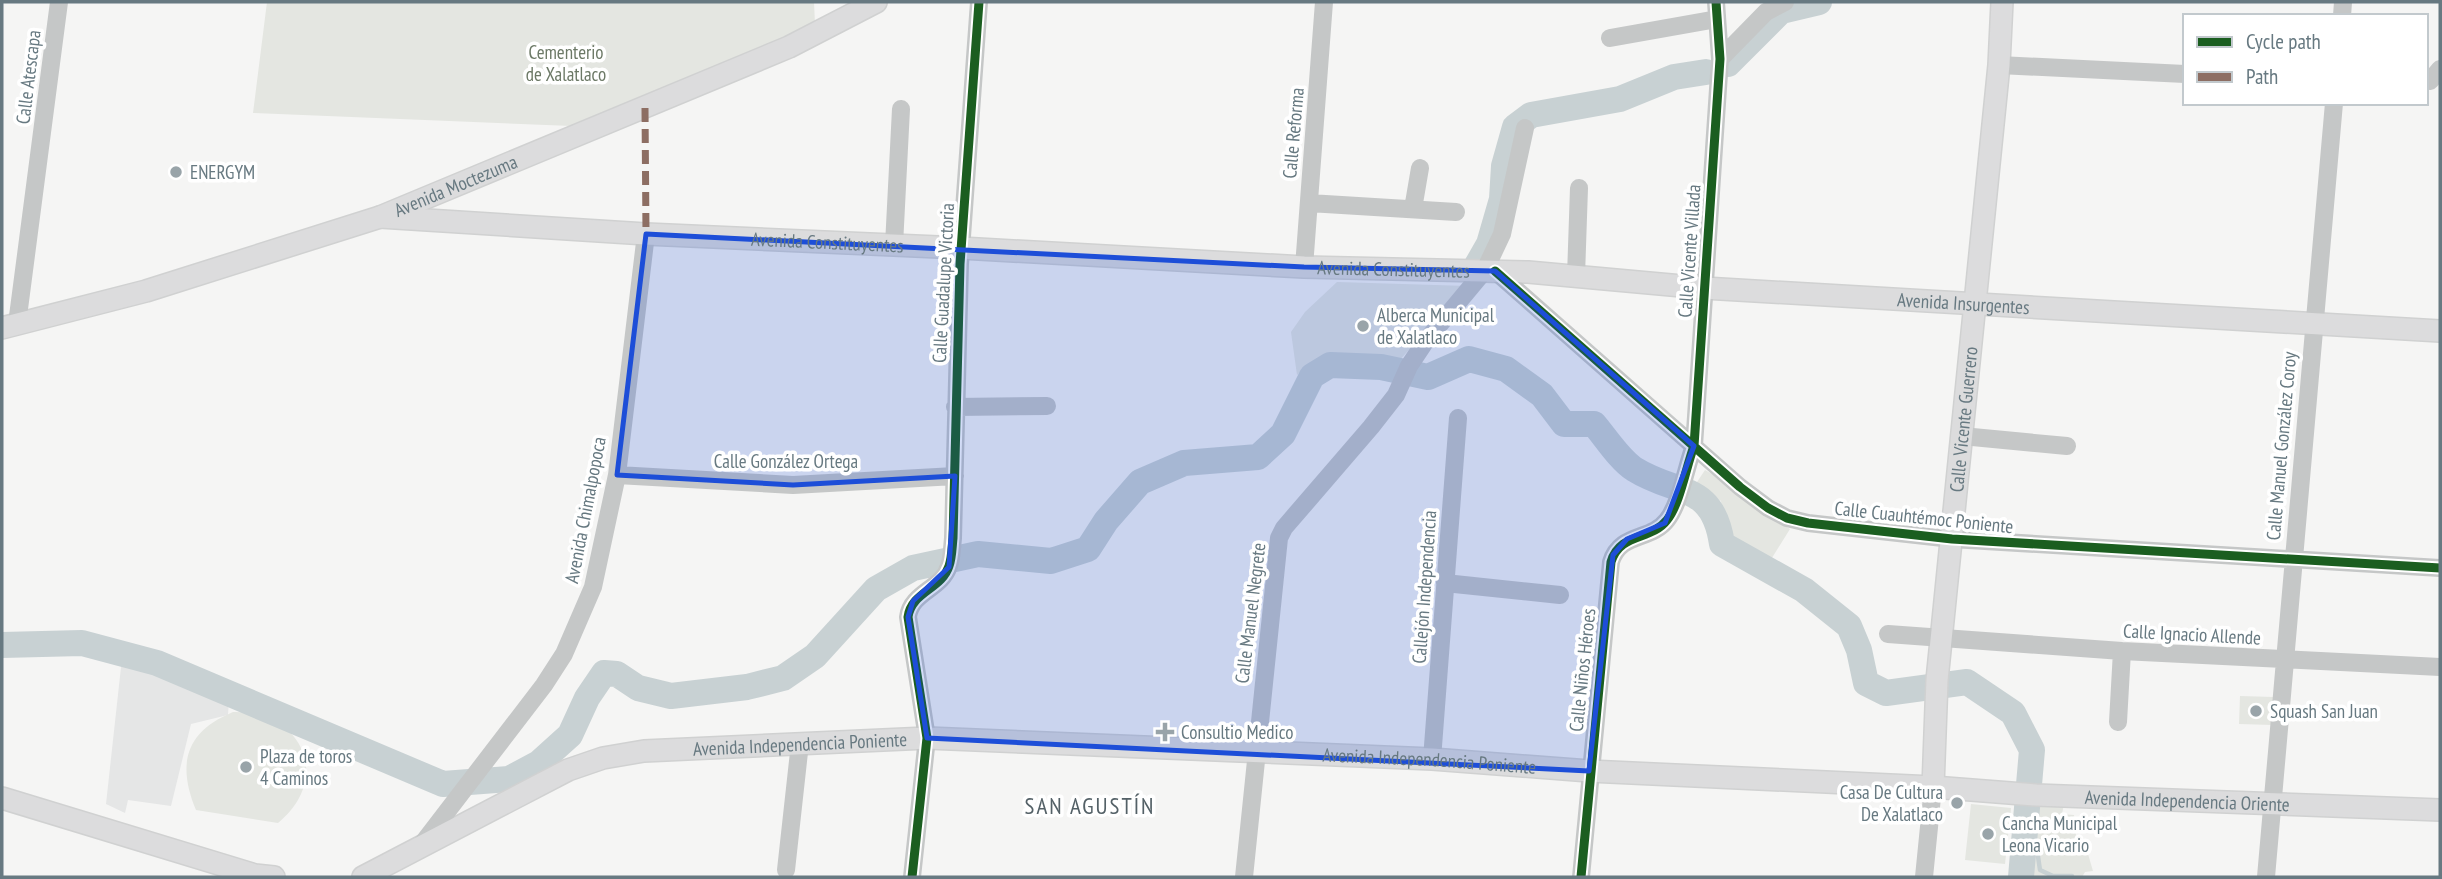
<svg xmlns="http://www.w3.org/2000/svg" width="2442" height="879" font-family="'PT Sans Narrow',sans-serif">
	<rect width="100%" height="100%" fill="#f5f5f4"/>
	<path fill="#e5e6e6" d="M123,649L230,684L228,715L191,724L171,806L128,800L125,813L106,804Z"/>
	<path fill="#e4e6e1" d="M267,2H814L815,24L597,127L253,113Z
		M1337,282L1467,286L1397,363C1356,356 1330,342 1297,375L1291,332L1305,312Z
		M1705,470L1735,487L1744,500L1790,529L1770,561L1739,549L1724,532L1721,501L1695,485Z
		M2240,696L2274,697L2272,725L2239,724Z
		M233,712C302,710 333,778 278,823L196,810C177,764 185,732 233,712Z
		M2032,797L2065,799L2062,814L2074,815L2076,835L2072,843L2088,854L2093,871L2085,872L2082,877H2024Z
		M1971,804L2011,808L2005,864L1965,860Z"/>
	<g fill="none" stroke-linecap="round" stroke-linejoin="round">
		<path stroke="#c8d1d3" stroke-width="4.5" d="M2027,815L2037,825
			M2036,843L2040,870L2053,876H2072"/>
		<path stroke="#c8d1d3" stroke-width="26" d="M1728,64L1781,11L1819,2
			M1477,265L1489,244L1502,199L1504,166L1515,127L1531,115L1620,99L1674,77L1706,72
			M2,645L82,643L157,663L443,784L509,779L539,763L570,735L587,698L604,673L617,674L638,688L671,696L747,687L783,678L815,656L876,589L913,568L978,554L1051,561L1088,549L1106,521L1140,482L1184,463L1258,457L1283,434L1312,376L1330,365L1381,367L1428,377L1469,359L1506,369L1542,395L1564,424H1594C1606,438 1619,459 1634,469C1677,496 1713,482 1722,544L1804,590L1849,626L1859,650L1866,683L1886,693L1967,682L2013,713L2032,750L2021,877"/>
		<g stroke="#d0d1d1" stroke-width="24">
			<g id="major">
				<path id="s1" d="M380,217L646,234L961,248L1304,267L1528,272L1704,288L2440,331"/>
				<path id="s2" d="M2,328L146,291L380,217L789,47L876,2"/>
				<path id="s3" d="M1933,787L1937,680L1999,65L2002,2"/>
				<path d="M2,798L255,875L274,877"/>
				<path id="s4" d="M363,877L568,770L603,758L644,751L927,738L1432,759L1589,771L1933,787L2036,795L2440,810"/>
			</g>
		</g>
		<path stroke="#c5c7c7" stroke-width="18" d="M2342,16L2343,2
			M1610,38L1717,19
			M1720,59L1766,12L1785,2
			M1999,65L2185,74
			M2430,81L2440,69
			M1309,203L1456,212
			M1413,209L1420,168
			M894,245L901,109
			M1304,267L1324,2
			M1495,271L1740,487L1768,508L1787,518L1808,523L1952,539L2440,568
			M1576,276L1579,188
			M17,324L59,2
			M955,407L1047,406
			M1962,436L2067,446
			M617,475L793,485L955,476
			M1445,583L1560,595
			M1888,634L2122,651L2440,667
			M2118,722L2122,651
			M1432,759L1458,418
			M419,848L544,685L564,654L593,587L617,475L646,234
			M786,870L800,743
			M912,877L927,738L908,617C911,592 942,589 949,566C952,558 952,547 953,538L960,264L979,2
			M1244,877L1279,538L1284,528L1371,427L1396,395L1409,366L1425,342L1485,270L1502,234L1525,128
			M1581,877L1611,562C1620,532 1651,541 1667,520C1680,504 1686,467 1694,446L1720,59L1716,2
			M1924,877L1933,787
			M2266,877L2334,103"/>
		<use href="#major" stroke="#dcdcdd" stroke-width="21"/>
		<path stroke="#8d6e63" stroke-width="7" stroke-dasharray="14 7" stroke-linecap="butt" d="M645,108L646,234"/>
		<g stroke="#fff" stroke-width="13">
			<path id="cycleway" d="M1495,271L1740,487L1768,508L1787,518L1808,523L1952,539L2440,568
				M912,877L927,738L908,617C911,592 942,589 949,566C952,558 952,547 953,538L960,264L979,2
				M1581,877L1611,562C1620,532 1651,541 1667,520C1680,504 1686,467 1694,446L1720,59L1716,2"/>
		</g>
		<use href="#cycleway" stroke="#1b5e20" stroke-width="9"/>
	</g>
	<path fill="#1d4ed8" fill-opacity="0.2" stroke="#1d4ed8" stroke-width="5" stroke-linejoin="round" d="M646,234L1304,267L1495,271L1694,446L1665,523L1627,539L1613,555L1589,771L927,738L908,617L913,601L949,567L955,476L793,485L617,475Z"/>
	<g fill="#99a4a9" stroke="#fff" stroke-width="2.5">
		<circle cx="176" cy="172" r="7"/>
		<circle cx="1363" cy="326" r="7"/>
		<circle cx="2256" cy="711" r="7"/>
		<path d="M1161.5 721.5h7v7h7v7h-7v7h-7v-7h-7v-7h7z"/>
		<circle cx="246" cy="767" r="7"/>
		<circle cx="1957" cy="803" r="7"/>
		<circle cx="1988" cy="834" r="7"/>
	</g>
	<g text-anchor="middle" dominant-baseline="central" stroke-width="7" stroke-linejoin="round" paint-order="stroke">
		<g font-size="19" fill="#6c7966" stroke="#fff">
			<text x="566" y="52">Cementerio<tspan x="566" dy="22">de Xalatlaco</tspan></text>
		</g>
		<g font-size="19" fill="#677981" stroke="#fff">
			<text transform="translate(28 77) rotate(-83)">Calle Atescapa</text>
			<text transform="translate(1293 133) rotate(-85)">Calle Reforma</text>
			<text stroke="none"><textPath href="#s2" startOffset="476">Avenida Moctezuma</textPath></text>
			<text stroke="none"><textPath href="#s1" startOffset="448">Avenida Constituyentes</textPath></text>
			<text transform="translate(1689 251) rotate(-86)">Calle Vicente Villada</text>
			<text stroke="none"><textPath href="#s1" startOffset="1015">Avenida Constituyentes</textPath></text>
			<text transform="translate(943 283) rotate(-87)">Calle Guadalupe Victoria</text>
			<text stroke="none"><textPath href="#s1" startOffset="1586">Avenida Insurgentes</textPath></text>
			<text stroke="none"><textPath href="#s3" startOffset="369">Calle Vicente Guerrero</textPath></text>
			<text transform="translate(2281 446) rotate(-85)">Calle Manuel González Coroy</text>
			<text x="786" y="461">Calle González Ortega</text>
			<text transform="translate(585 510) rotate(-79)">Avenida Chimalpopoca</text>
			<text transform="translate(1924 517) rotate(6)">Calle Cuauhtémoc Poniente</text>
			<text transform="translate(1424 587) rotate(-86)">Callejón Independencia</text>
			<text transform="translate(1250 613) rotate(-83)">Calle Manuel Negrete</text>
			<text transform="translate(2192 634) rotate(3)">Calle Ignacio Allende</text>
			<text transform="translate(1582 670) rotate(-84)">Calle Niños Héroes</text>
			<text stroke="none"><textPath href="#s4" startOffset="466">Avenida Independencia Poniente</textPath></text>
			<text stroke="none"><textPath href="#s4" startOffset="1096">Avenida Independencia Poniente</textPath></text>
			<text stroke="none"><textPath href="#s4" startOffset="1855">Avenida Independencia Oriente</textPath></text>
		</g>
		<g font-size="19" fill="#677981" stroke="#fff" text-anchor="start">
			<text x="190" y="172">ENERGYM</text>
			<text x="1377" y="315">Alberca Municipal<tspan x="1377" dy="22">de Xalatlaco</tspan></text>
			<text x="2270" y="711">Squash San Juan</text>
			<text x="1181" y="732">Consultio Medico</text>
			<text x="260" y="756">Plaza de toros<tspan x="260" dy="22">4 Caminos</tspan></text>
			<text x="1943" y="792" text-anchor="end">Casa De Cultura<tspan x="1943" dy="22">De Xalatlaco</tspan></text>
			<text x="2002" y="823">Cancha Municipal<tspan x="2002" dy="22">Leona Vicario</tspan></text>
		</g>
		<g font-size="23" letter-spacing="2" fill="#546167" stroke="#fff">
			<text x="1090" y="805">SAN AGUSTÍN</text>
		</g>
	</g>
	<rect width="2442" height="879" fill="none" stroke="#677981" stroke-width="7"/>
	<rect x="2183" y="14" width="245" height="91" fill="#ffffff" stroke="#c2c9cd" stroke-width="2"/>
	<rect x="2197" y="37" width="35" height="10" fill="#1b5e20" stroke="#c2c9cd" stroke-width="2"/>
	<text x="2246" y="49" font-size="21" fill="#677981">Cycle path</text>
	<rect x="2197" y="72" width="35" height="10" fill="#8d6e63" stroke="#c2c9cd" stroke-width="2"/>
	<text x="2246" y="84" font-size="21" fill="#677981">Path</text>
</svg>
